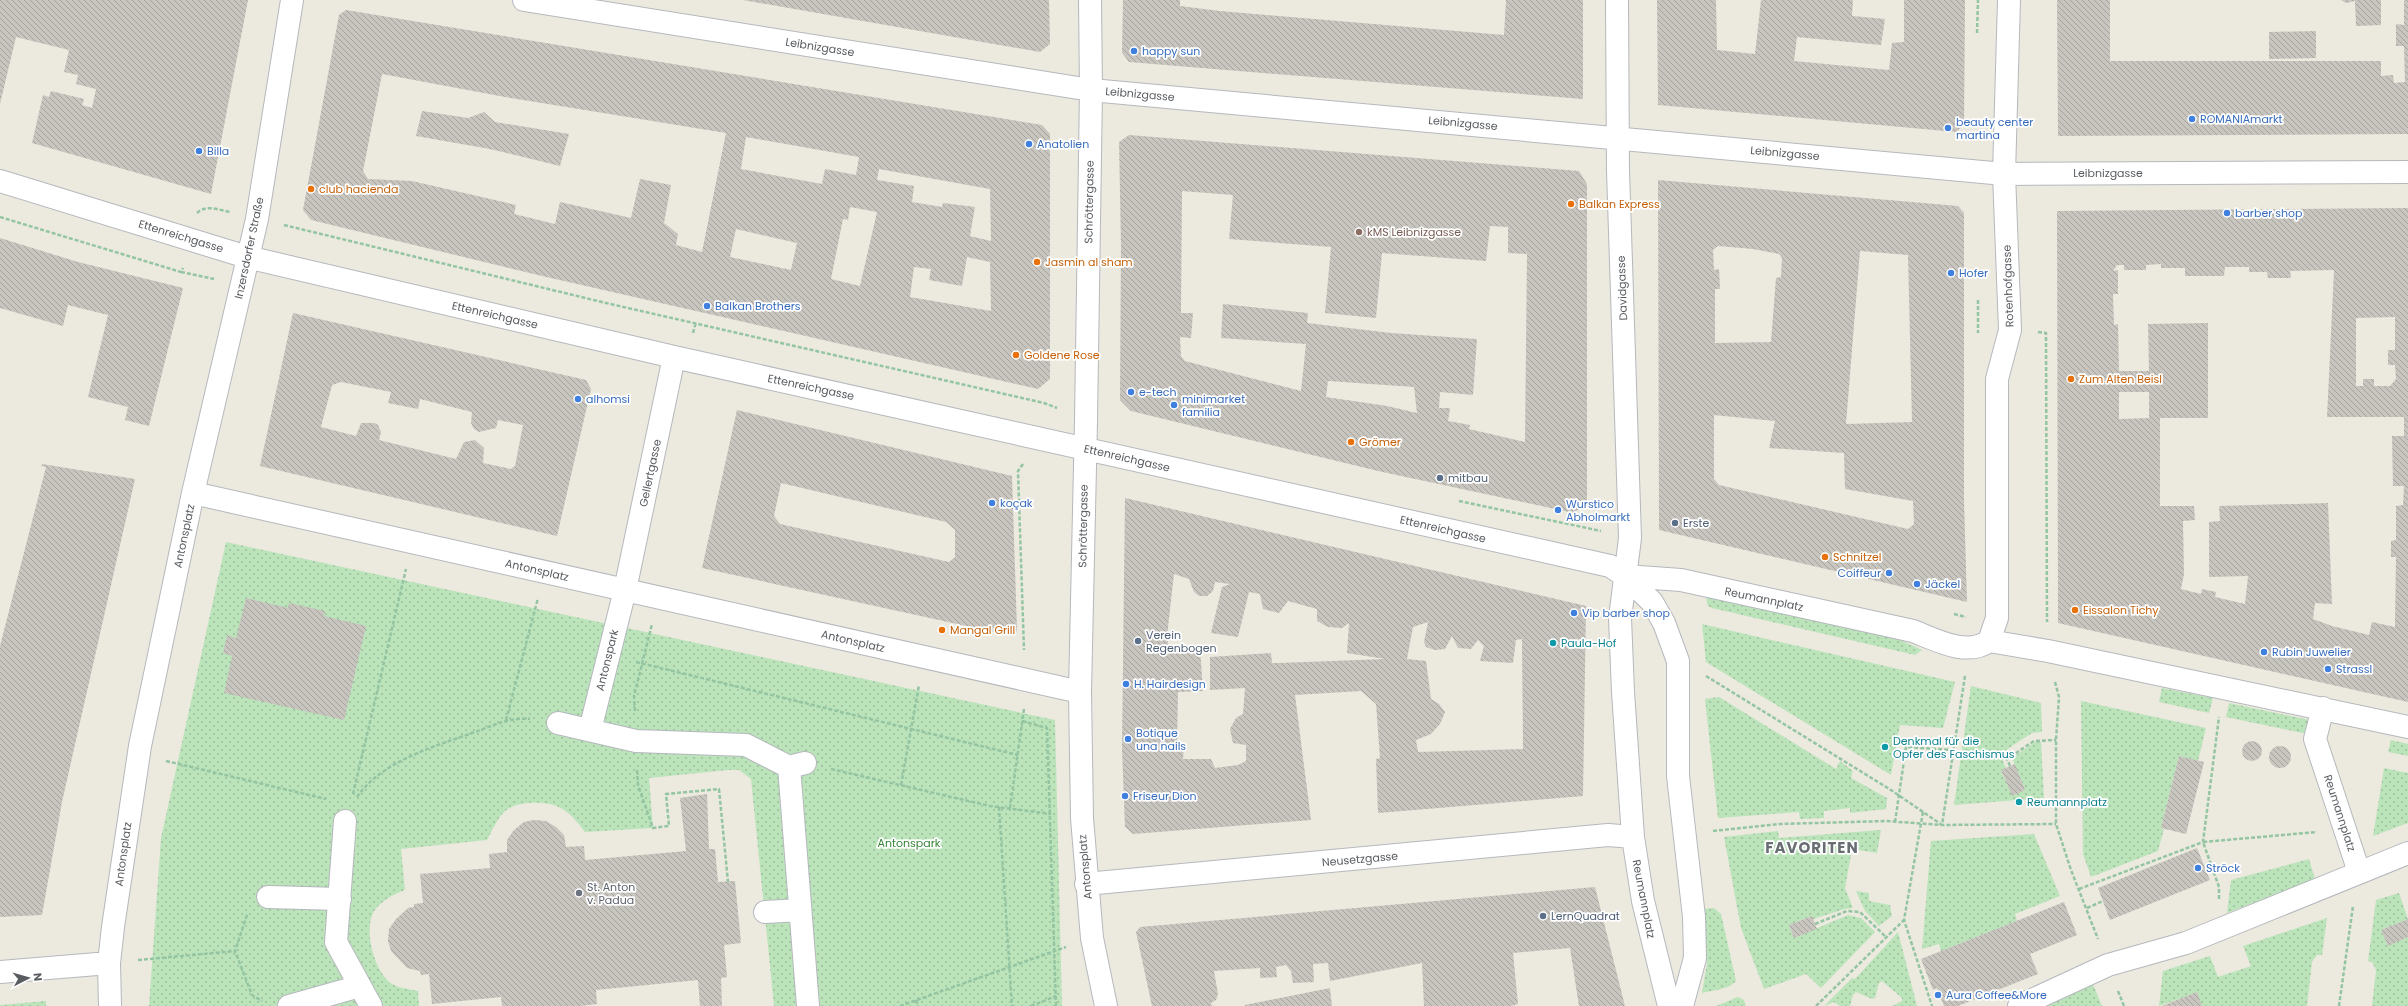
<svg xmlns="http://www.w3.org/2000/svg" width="2408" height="1006" font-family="Poppins,sans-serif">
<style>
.grass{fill:url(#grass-dots)}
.building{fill:url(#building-back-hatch);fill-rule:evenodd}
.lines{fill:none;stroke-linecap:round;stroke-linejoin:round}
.minor-casing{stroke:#b5b8bd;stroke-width:24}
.path{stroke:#94c5a2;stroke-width:2.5;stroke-dasharray:4 2;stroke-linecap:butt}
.minor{stroke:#fff;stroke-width:22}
.shop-dot{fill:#3f7fe0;stroke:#fff;stroke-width:1.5}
.food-dot{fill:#e8710a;stroke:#fff;stroke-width:1.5}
.education-dot{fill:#8d6e63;stroke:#fff;stroke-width:1.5}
.service-dot{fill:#5c6f8a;stroke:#fff;stroke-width:1.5}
.culture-dot{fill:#0f9aa8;stroke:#fff;stroke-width:1.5}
.worship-dot{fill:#6b7280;stroke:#fff;stroke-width:1.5}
.labels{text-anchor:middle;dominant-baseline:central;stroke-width:3.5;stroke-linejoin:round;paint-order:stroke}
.street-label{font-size:11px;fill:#585c61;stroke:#fff}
.shop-label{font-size:11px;fill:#366cbe;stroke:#fff;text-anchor:start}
.food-label{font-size:11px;fill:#c56008;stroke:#fff;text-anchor:start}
.education-label{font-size:11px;fill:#785e54;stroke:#fff;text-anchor:start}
.service-label{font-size:11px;fill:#4e5e75;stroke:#fff;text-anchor:start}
.culture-label{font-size:11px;fill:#0d838f;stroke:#fff;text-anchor:start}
.park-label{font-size:11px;fill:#348437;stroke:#fff}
.worship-label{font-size:11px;fill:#5b616d;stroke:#fff;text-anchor:start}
.district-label{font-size:15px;font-weight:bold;letter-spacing:1px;fill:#696e73;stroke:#fff}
</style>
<defs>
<pattern id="grass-dots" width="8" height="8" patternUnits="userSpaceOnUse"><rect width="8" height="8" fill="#bce4bb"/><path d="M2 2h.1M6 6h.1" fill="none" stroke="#9cbc9b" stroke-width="1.8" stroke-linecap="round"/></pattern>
<pattern id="building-back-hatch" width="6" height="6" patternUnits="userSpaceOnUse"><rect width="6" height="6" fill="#c8c5bf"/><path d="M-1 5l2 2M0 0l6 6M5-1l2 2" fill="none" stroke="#a5a39f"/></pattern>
</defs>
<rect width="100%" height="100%" fill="#ece9df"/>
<path class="grass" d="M226 542 1055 720 1062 1006H774L751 779 739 770H728L649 778 653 828 585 832C568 809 557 801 528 803 519 804 510 806 503 813 496 821 492 831 487 840L401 849 405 890C395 893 378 903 373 913 364 932 374 968 389 982 397 988 408 989 418 991L419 1006H149L161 838Z
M1705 594 1896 638 1922 650 1915 655 1712 608 1708 606Z
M1702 624 1955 682 1943 728 1900 725 1891 775 1706 662Z
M1971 686 2041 703 2042 732 2032 733 2000 754 2006 768 2001 771 2012 795 2025 790 2012 758 2035 742H2041L2044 798 1954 805Z
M2162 688 2213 698 2209 713 2159 702Z
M1719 697 1836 769 1840 761 1853 771 1851 778 1887 798 1886 809 1850 813V808L1824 811V818L1800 819 1799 812 1718 818 1705 699Z
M2081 701 2206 728 2198 761 2179 756 2161 828 2164 829 2158 851 2091 877 2083 854Z
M2229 703 2310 720 2307 734 2226 717Z
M2391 740 2408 744V756L2388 752Z
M2384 768 2408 773V823L2373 836Z
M1881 830 1877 853 1852 849 1845 888 1853 908 1845 909 1813 919 1812 916 1789 925 1794 938 1848 915 1861 918 1875 932 1821 988 1806 974 1764 989 1741 928 1724 837 1778 831 1779 838Z
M2034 834 2060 896 2015 914 2017 921 1941 951 1939 944 1922 949 1931 841Z
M2309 859 2315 879 2227 913 2231 880Z
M1856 891 1869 893V901L1890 905 1892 916 1879 926 1865 911Z
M2399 893 2408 919 2381 930 2388 945 2408 937V1006H2372L2376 970 2372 962 2368 961 2376 900Z
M1714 908 1721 914 1736 981C1728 990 1713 990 1702 993L1707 963 1702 909Z
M2327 918 2322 955H2317L2312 962 2307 1006H2202L2196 993 2159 1006 2163 971 2210 956 2218 977 2251 966 2243 946Z
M1898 932 1917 1006H1892L1902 1001V998L1882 981 1879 983 1875 998 1872 999 1856 992 1853 995 1850 1006H1840L1834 1002 1824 1006 1852 978 1855 979Z
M2090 977 2102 1006H2032Z
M1738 997 1744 1000 1746 1006H1716Z
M46 1001V1006H0V1005Z"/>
<path class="building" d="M0 0H248L211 194 32 143 43 95 49 97 51 91 84 99 82 105 92 108 96 89 76 84 78 75 64 72 69 50 16 37 0 104Z
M743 0H1049L1050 44 1040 52Z
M1123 0H1180V6L1220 11 1504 35 1506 0H1583V99L1129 62 1122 53Z
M1657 0H1716L1717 50 1755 54 1761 0H1853L1852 16 1885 19 1881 45 1797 37 1794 61 1889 70 1892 43 1904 42V0H1965L1964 125 1956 132 1658 105Z
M2057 0H2110V61H2381V76L2393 75 2394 83 2405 82 2404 46H2396V24L2404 25V0H2408V134L2058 136Z
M2341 0H2381V25L2356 26 2355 1 2346 3Z
M346 10 1042 125 1050 134V379L1038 389 542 276 311 220 303 210 339 15ZM382 74 505 97 726 133 702 252 676 245 678 234 664 223 671 185 640 179 631 218 560 202 555 224 514 214 516 205 412 181 368 179 363 171ZM746 137 859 157 856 175 825 169 822 184 741 169ZM879 169 990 189 991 241 970 236 975 207 943 203 942 207 912 202 914 186 877 180ZM850 207 877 212 860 286 831 279 843 219 848 220ZM736 229 797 243 791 270 730 257ZM967 257 990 262 991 311 910 297 914 267 931 269 929 280 962 286Z
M2316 31V58L2269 59V32Z
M422 111 468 118 484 112 495 122 569 134 560 166 490 149 416 136Z
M1129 135 1579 171 1587 184V503L1574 513 1378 471 1131 411 1120 400 1121 245 1119 142ZM1182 191 1233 195 1229 239 1331 247 1325 313 1376 318 1382 253 1486 261 1490 226 1508 227V253L1527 254 1525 442 1469 429 1470 425 1448 421 1450 408H1439L1440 392 1473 395 1477 339 1391 333 1307 323 1308 313 1223 304 1221 338 1306 344 1301 391 1185 361 1181 356 1180 337 1191 338 1193 313H1181ZM1328 381 1414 387 1417 413 1387 406 1326 397Z
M1658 180 1958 206 1964 213V501L1967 602 1659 530ZM1718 246 1753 249 1779 254 1782 258 1781 277 1776 278 1771 342 1715 343V289H1720L1719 269 1714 270 1713 250ZM1860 251 1908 255 1912 422 1846 424ZM1714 415 1775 421 1769 448 1844 453 1845 489 1913 501 1914 524 1908 529 1719 485 1714 479Z
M2408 208V702L2058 623 2057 211ZM2161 264V268H2185V276H2224L2225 267H2249V272H2267L2268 278H2291L2290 271 2334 270 2327 417H2404V436H2392L2393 486H2404L2403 505 2396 506V540L2391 541V557H2396L2395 627 2372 622 2369 635 2332 626 2313 619 2315 603 2332 604 2328 503 2219 506 2220 521 2209 522V577L2248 576 2245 604 2215 597 2216 592 2202 589 2201 594 2181 589 2184 574 2183 521 2195 520 2194 506H2160V418H2208V323L2148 324 2149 371H2119L2118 324 2114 325 2113 294H2118V270L2113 271 2117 265H2124V270H2146V265ZM2395 317V350H2388V365H2395L2396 379 2390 386H2374V379H2363V386H2356V318ZM2119 392H2149V418L2119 419Z
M0 238 78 262 183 288 149 426 125 420 128 407 88 397 108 315 68 305 63 326 0 308Z
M293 313 586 380 591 389 557 536 260 466ZM341 382 391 392 388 403 418 409 420 399 472 412 471 423 474 429 479 432 496 428 498 420 523 425 515 466 511 469 483 463 484 448 475 440 464 442 456 459 379 440 381 432 378 425 374 423H361L356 436 321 427 332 385Z
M737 410 1012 476 1017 631 1012 636 702 568ZM781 483 946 522 955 530V557L949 562 780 524 774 516Z
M42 464 135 479 62 802 42 915 0 917V646L46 467 41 466Z
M1125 498 1586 606 1583 796 1378 813 1376 759 1380 758 1376 704 1361 691 1295 695 1311 820 1133 834 1125 827 1122 748ZM1174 574 1189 579 1194 592 1199 596H1207L1213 591 1215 582 1230 584 1222 587 1211 633 1238 637 1249 592 1260 594 1263 609 1279 613 1288 601 1317 609V621L1328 627 1342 628 1349 623 1347 653 1385 659 1279 663H1272L1271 653 1210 657V690L1245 688 1243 714 1236 718 1230 729 1233 743 1246 745V761L1238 765 1215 768 1211 759H1183L1184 746 1177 744 1178 692 1203 691 1200 648H1168V627ZM1428 622 1424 642 1426 647 1435 650 1445 649 1452 636 1458 648 1471 649 1478 640 1484 646 1480 661 1513 663 1516 640 1522 639 1523 749 1418 752 1416 740 1431 734 1440 724 1445 712 1439 704 1431 699 1426 661 1407 659 1413 627Z
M246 598 288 608 289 603 325 611 324 616 366 626 344 720 224 693 232 656 223 653 227 635 236 638Z
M2242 751a10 10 0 1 1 20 0a10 10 0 1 1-20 0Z
M2269 757a11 11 0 1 1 22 0a11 11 0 1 1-22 0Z
M2179 756 2204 762 2186 834 2161 828Z
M2015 764 2025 790 2012 796 2001 770Z
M707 794 709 849H715L718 882 735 881 741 943 724 945 727 977 721 978 722 1006H700L698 980 596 990 597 1004 580 1006H502L501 997 432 1004 429 974 421 975 420 971 407 968 391 951 388 941 389 929 396 919 408 908 414 907V904L423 903 420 874 490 868 489 854 507 852V840L514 830 524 822 534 820 546 821 556 827 564 835 566 847 584 846 585 860 686 851 680 798Z
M2197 848 2210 880 2110 920 2098 888Z
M1595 887 1625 1006H1579L1570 948 1513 953 1518 1004 1511 1006H1424L1422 963 1330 981 1328 963 1313 964 1314 982 1293 983 1291 971 1286 965 1276 967 1277 977 1260 978V968L1214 971 1218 994 1216 1000 1211 1003 1212 1006H1152L1136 932 1140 927Z
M2064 902 2077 935 2030 954 2038 974 1958 1006H1944L1937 988 1933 990 1921 959Z
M1812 916 1817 929 1794 938 1789 925Z
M2408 919V937L2388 946 2381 930Z
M1330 988 1332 1006H1245V1005Z
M2197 992 2202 1006H2162Z"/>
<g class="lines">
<g class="minor-casing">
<path id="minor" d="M524 0 1091 90 2004 174 2408 172
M1090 0 1091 90 1086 421 1080 692 1082 818 1092 938 1106 1006
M1617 0 1618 171 1630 538 1620 618 1623 692 1633 837 1643 901 1669 1006
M0 181 247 257 674 357 1610 566 1625 576 1652 602 1664 623 1678 661V776L1694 917 1695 958 1682 1006
M193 493 1080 692
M1625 576 1681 580 1913 631C1936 640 1967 657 1989 641L2048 651 2408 727
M1989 641 1997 618V379L2010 330 2004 174 2009 0
M2323 708 2315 739 2359 872
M558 723 636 741 746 745 789 767
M590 730 625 590 674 357
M805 763 789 767 808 1006
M345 821 336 942 371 1006
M1086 884 1608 835 1633 837
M268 897 340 899
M765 912 800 910
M0 972 109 963
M110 1006 109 963 113 927 140 746 193 493 257 219 292 0
M289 1006 360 986
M2019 1006 2108 965 2186 943 2408 853"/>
</g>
<path class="path" d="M1977 33 1978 0
M197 213C206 204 219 210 230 212
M0 217 181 272 183 268
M284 225 606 303 1044 403 1057 408
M181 272 214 279
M1978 300V333
M2038 332 2046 333 2047 622
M693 333 696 322
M1023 464 1018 471 1024 650
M1459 501 1601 531
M1954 614 1966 617
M636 662 1018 755
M1706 676 1891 790 1942 825 1965 676
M2055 682 2059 697 2056 740V824L2071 870 2098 939
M635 711 634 696 652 624
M506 720 538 598
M1022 721 1047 728 1056 1006
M166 761 326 799
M2010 766 2007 759 2034 741 2056 740
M831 769 990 806 1051 814
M637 770 638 785 653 828 669 826 666 794 719 789 728 882
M901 785 919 685
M353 794 406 569
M357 797C382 761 433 747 472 733 493 726 508 717 530 719
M999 807 1012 1006
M1010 808 1024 709
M1923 812 1904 920 1932 1006
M1895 822 1906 747 1954 750
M1713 831 1779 824 1886 821 1942 825 2056 824
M2079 889 2203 842 2219 717
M2219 899V887L2203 842 2317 832
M2087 908 2103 901
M247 915 235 951 252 995 262 1001
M1815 924 1847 911 1860 912 1886 937
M138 960 235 951
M2118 991 2124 1006
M916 1000 918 1006
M900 1006 1066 947
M1031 1006 1056 996
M1816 1006 1904 920
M2339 1006 2353 906"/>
<use href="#minor" class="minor"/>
</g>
<g class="shop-dot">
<circle cx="1134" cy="51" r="4"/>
<circle cx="2192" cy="119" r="4"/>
<circle cx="1948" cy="128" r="4"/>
<circle cx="1029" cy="144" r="4"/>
<circle cx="199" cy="151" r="4"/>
<circle cx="2227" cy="213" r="4"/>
<circle cx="1951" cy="273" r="4"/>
<circle cx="707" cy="306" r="4"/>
<circle cx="1131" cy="392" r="4"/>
<circle cx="578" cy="399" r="4"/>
<circle cx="1174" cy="405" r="4"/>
<circle cx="992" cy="503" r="4"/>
<circle cx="1558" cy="510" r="4"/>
<circle cx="1889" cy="573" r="4"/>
<circle cx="1917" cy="584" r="4"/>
<circle cx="1574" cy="613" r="4"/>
<circle cx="2264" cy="652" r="4"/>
<circle cx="2328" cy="669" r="4"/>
<circle cx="1126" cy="684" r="4"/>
<circle cx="1128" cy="739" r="4"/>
<circle cx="1125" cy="796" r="4"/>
<circle cx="2198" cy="868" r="4"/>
<circle cx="1938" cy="995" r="4"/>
</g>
<g class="food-dot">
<circle cx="311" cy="189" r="4"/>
<circle cx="1571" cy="204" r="4"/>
<circle cx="1037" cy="262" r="4"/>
<circle cx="1016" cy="355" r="4"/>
<circle cx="2071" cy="379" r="4"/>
<circle cx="1351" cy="442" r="4"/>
<circle cx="1825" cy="557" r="4"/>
<circle cx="2075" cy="610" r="4"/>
<circle cx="942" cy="630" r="4"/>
</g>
<circle class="education-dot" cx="1359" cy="232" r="4"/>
<g class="service-dot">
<circle cx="1440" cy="478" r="4"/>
<circle cx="1675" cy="523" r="4"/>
<circle cx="1138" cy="641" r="4"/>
<circle cx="1543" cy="916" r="4"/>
</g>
<g class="culture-dot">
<circle cx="1553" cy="643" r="4"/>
<circle cx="1885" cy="747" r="4"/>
<circle cx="2019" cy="802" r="4"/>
</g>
<circle class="worship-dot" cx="579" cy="893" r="4"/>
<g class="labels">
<g class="street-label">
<text transform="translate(820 47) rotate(9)">Leibnizgasse</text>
<text transform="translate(1140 94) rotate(5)">Leibnizgasse</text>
<text transform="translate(1463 123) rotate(5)">Leibnizgasse</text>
<text transform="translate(1785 153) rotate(5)">Leibnizgasse</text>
<text x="2108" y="173">Leibnizgasse</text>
<text transform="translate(1089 202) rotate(-89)">Schröttergasse</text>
<text transform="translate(181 236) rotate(17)">Ettenreichgasse</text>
<text transform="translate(249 248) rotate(-78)">Inzersdorfer Straße</text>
<text transform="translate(2008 286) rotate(-92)">Rotenhofgasse</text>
<text transform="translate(1622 288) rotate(-92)">Davidgasse</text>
<text transform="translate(495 315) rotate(13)">Ettenreichgasse</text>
<text transform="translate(811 387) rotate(12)">Ettenreichgasse</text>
<text transform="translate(1127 458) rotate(13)">Ettenreichgasse</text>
<text transform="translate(650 473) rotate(-78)">Gellertgasse</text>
<text transform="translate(1083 526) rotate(-89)">Schröttergasse</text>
<text transform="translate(1443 529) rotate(13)">Ettenreichgasse</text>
<text transform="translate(184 536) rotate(-78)">Antonsplatz</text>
<text transform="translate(537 570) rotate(13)">Antonsplatz</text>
<text transform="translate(1764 599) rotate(12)">Reumannplatz</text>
<text transform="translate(853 641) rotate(13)">Antonsplatz</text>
<text transform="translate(607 660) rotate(-76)">Antonspark</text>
<text transform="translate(2340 813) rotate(72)">Reumannplatz</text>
<text transform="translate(123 854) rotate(-82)">Antonsplatz</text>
<text transform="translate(1360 859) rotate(-5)">Neusetzgasse</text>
<text transform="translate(1085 867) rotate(-95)">Antonsplatz</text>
<text transform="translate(1644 899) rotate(79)">Reumannplatz</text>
</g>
<g class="shop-label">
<text x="1142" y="51">happy sun</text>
<text x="2200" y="119">ROMANIAmarkt</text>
<text x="1956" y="122">beauty center<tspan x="1956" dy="13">martina</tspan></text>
<text x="1037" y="144">Anatolien</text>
<text x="207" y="151">Billa</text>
<text x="2235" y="213">barber shop</text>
<text x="1959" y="273">Hofer</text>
<text x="715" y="306">Balkan Brothers</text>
<text x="1139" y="392">e-tech</text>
<text x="586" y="399">alhomsi</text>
<text x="1182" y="399">minimarket<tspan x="1182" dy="13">familia</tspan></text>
<text x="1000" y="503">koçak</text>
<text x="1566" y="504">Wurstico<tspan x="1566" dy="13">Abholmarkt</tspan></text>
<text x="1881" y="573" text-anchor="end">Coiffeur</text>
<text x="1925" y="584">Jäckel</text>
<text x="1582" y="613">Vip barber shop</text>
<text x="2272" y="652">Rubin Juwelier</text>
<text x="2336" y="669">Strassl</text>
<text x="1134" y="684">H. Hairdesign</text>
<text x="1136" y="733">Botique<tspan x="1136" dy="13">una nails</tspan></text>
<text x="1133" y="796">Friseur Dion</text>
<text x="2206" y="868">Ströck</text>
<text x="1946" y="995">Aura Coffee&amp;More</text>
</g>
<g class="food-label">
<text x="319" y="189">club hacienda</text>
<text x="1579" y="204">Balkan Express</text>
<text x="1045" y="262">Jasmin al sham</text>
<text x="1024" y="355">Goldene Rose</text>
<text x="2079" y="379">Zum Alten Beisl</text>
<text x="1359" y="442">Grömer</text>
<text x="1833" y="557">Schnitzel</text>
<text x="2083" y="610">Eissalon Tichy</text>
<text x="950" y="630">Mangal Grill</text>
</g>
<g class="education-label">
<text x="1367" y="232">kMS Leibnizgasse</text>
</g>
<g class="service-label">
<text x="1448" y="478">mitbau</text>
<text x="1683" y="523">Erste</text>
<text x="1146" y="635">Verein<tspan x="1146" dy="13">Regenbogen</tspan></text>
<text x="1551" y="916">LernQuadrat</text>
</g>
<g class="culture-label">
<text x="1561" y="643">Paula-Hof</text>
<text x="1893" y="741">Denkmal für die<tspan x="1893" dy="13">Opfer des Faschismus</tspan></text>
<text x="2027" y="802">Reumannplatz</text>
</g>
<g class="park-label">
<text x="909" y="843">Antonspark</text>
</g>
<g class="worship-label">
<text x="587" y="887">St. Anton<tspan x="587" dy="13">v. Padua</tspan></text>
</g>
<g class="district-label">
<text x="1812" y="847">FAVORITEN</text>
</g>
</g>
<g transform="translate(28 978) rotate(84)" stroke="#ffffff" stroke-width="3" paint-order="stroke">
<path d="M0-3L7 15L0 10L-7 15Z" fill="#585c61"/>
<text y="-6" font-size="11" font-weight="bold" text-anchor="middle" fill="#585c61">N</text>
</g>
</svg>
